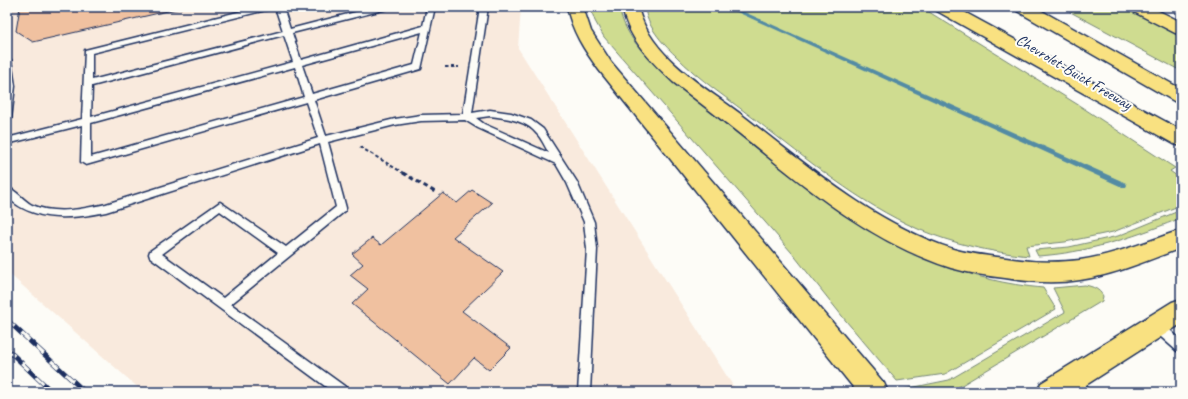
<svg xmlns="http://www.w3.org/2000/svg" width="1188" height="399" font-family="Caveat,sans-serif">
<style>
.built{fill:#f9eadd}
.green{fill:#cfdc90;stroke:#758677}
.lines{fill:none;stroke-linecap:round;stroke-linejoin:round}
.stream{fill:#538ba4;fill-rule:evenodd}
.building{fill:#f0c1a0;stroke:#1b2f5e}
.lane-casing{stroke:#1b2f5e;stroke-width:3}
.primary-casing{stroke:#1b2f5e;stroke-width:3}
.highway-casing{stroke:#1b2f5e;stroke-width:3}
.path-far1{stroke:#1b2f5e;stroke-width:2;stroke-dasharray:3.5 2.5;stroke-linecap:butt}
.path{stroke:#1b2f5e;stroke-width:3;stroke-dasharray:4.5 3.5;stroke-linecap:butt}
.lane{fill:#fdfcf7;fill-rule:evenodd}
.primary{fill:#f9e181;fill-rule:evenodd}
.highway{fill:#f9e181;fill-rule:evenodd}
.rail-casing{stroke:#1b2f5e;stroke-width:5}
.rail{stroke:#fdfcf7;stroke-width:3.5;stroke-dasharray:10;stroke-linecap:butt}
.labels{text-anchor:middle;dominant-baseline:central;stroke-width:4;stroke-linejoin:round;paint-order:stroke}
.street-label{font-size:16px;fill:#1b2f5e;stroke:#fdfcf7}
</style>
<rect width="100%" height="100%" fill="#fdfcf7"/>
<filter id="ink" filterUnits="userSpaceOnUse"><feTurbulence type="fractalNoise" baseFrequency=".025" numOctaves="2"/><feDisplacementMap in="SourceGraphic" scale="8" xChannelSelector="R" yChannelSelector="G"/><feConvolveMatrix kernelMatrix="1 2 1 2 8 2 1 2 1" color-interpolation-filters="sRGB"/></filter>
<g filter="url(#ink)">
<path class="built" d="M7 7H521L518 48 737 392H143L7 272Z"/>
<path class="green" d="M590 7H619C625 39 651 62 675 83 786 171 894 275 1043 288L1056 309 945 374 897 381 846 321 792 253 604 37 595 21Z
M645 7H921L1080 106 1175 168 1170 171 1181 179V205L1113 232 1065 242 1026 246 1029 256C990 252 954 244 918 229 859 203 808 160 757 121 730 100 699 80 675 55 662 43 646 25 645 7Z
M1061 7H1124L1181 37V71Z
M1181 210V218L1176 220C1131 238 1086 253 1038 256L1035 250 1069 247 1118 236Z
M1085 285C1094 287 1099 289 1103 296L1102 301 950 392H909L905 389 949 380 1065 312 1053 288Z"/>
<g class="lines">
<path class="stream" d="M726 7H733L1126 183 1127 185 1126 187H1122Z"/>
</g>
<path class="building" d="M20 7H185L33 42 16 31Z
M472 190 492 203 453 237 503 272 462 311 511 348 489 370 474 358 450 384 352 304 368 289 350 275 363 264 352 254 372 238 381 245 443 193 457 203Z"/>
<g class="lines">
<g class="lane-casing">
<path id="lane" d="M258 7H271L270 9 92 53V80L283 31 275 7H283L290 29 375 7H388L387 9 292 33 301 60 423 26 427 7H435L421 69 314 100 326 136 395 119 421 115 463 114 480 7H488L472 113 490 110 511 113 531 120 543 129 577 182 594 222 597 249 590 392H578L587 249 584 222 567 183 556 164 478 128 465 120 421 121 395 125 328 142 346 208 345 211 231 304 347 388 349 392H333L150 257 149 254 150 251 220 202 286 247 336 207 320 144 106 212C72 219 35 223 7 197V187C16 190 23 200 32 205 55 215 83 209 106 204L318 138 306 102 86 165 81 162 82 125 7 144V138L82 119 85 50ZM422 32 414 65 312 94 302 65ZM284 35 293 62 91 117 92 86ZM295 67 304 97 91 157V123ZM490 116C506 118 526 120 537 134 542 139 545 147 549 153L484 124 476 118ZM220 211 278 253 223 298 162 254Z
M7 57 11 60 15 86 11 119 7 122Z
M1157 321 1161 322 1181 340V352L1177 351 1153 330 1151 326 1153 322Z
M1071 374C1078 377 1087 385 1090 392H1075L1067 384 1065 380 1067 376Z"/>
</g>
<g class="primary-casing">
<path id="primary" d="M1181 299V324L1075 392H1037L1041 383 1172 302Z"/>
</g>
<g class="highway-casing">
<path id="highway" d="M567 7H583L591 31 611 62 884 383 888 392H857L599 70C584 50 572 31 567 7Z
M622 7H638C649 56 705 87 742 115 807 165 873 223 953 249 970 254 988 256 1006 258 1030 262 1056 263 1080 260 1114 255 1148 241 1181 230V248C1148 260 1115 275 1080 280 1055 284 1029 282 1005 278 987 276 969 273 951 268 875 244 811 192 750 142 725 122 699 102 673 82 651 61 628 39 622 7Z
M935 7H955L1181 130V146L1174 144 937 11Z
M1015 7H1035L1181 89V103L1174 101 1017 11Z
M1130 7H1151L1181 22V34L1175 33 1132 11Z"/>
</g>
<path class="path-far1" d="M445 67H459
M360 147 405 174"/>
<path class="path" d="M403 173 435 192"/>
<use href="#lane" class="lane"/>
<use href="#primary" class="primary"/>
<use href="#highway" class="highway"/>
<g class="rail-casing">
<path id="rail" d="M7 320 85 392
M7 349 52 392"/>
</g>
<use href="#rail" class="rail"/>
</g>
</g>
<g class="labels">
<g class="street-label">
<text transform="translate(1074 72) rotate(31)">Chevrolet-Buick Freeway</text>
</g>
</g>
<rect width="1188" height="399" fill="none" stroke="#fdfcf7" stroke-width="24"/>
<rect x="12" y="12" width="1164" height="375" fill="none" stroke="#1b2f5e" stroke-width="1.5" filter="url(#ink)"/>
</svg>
